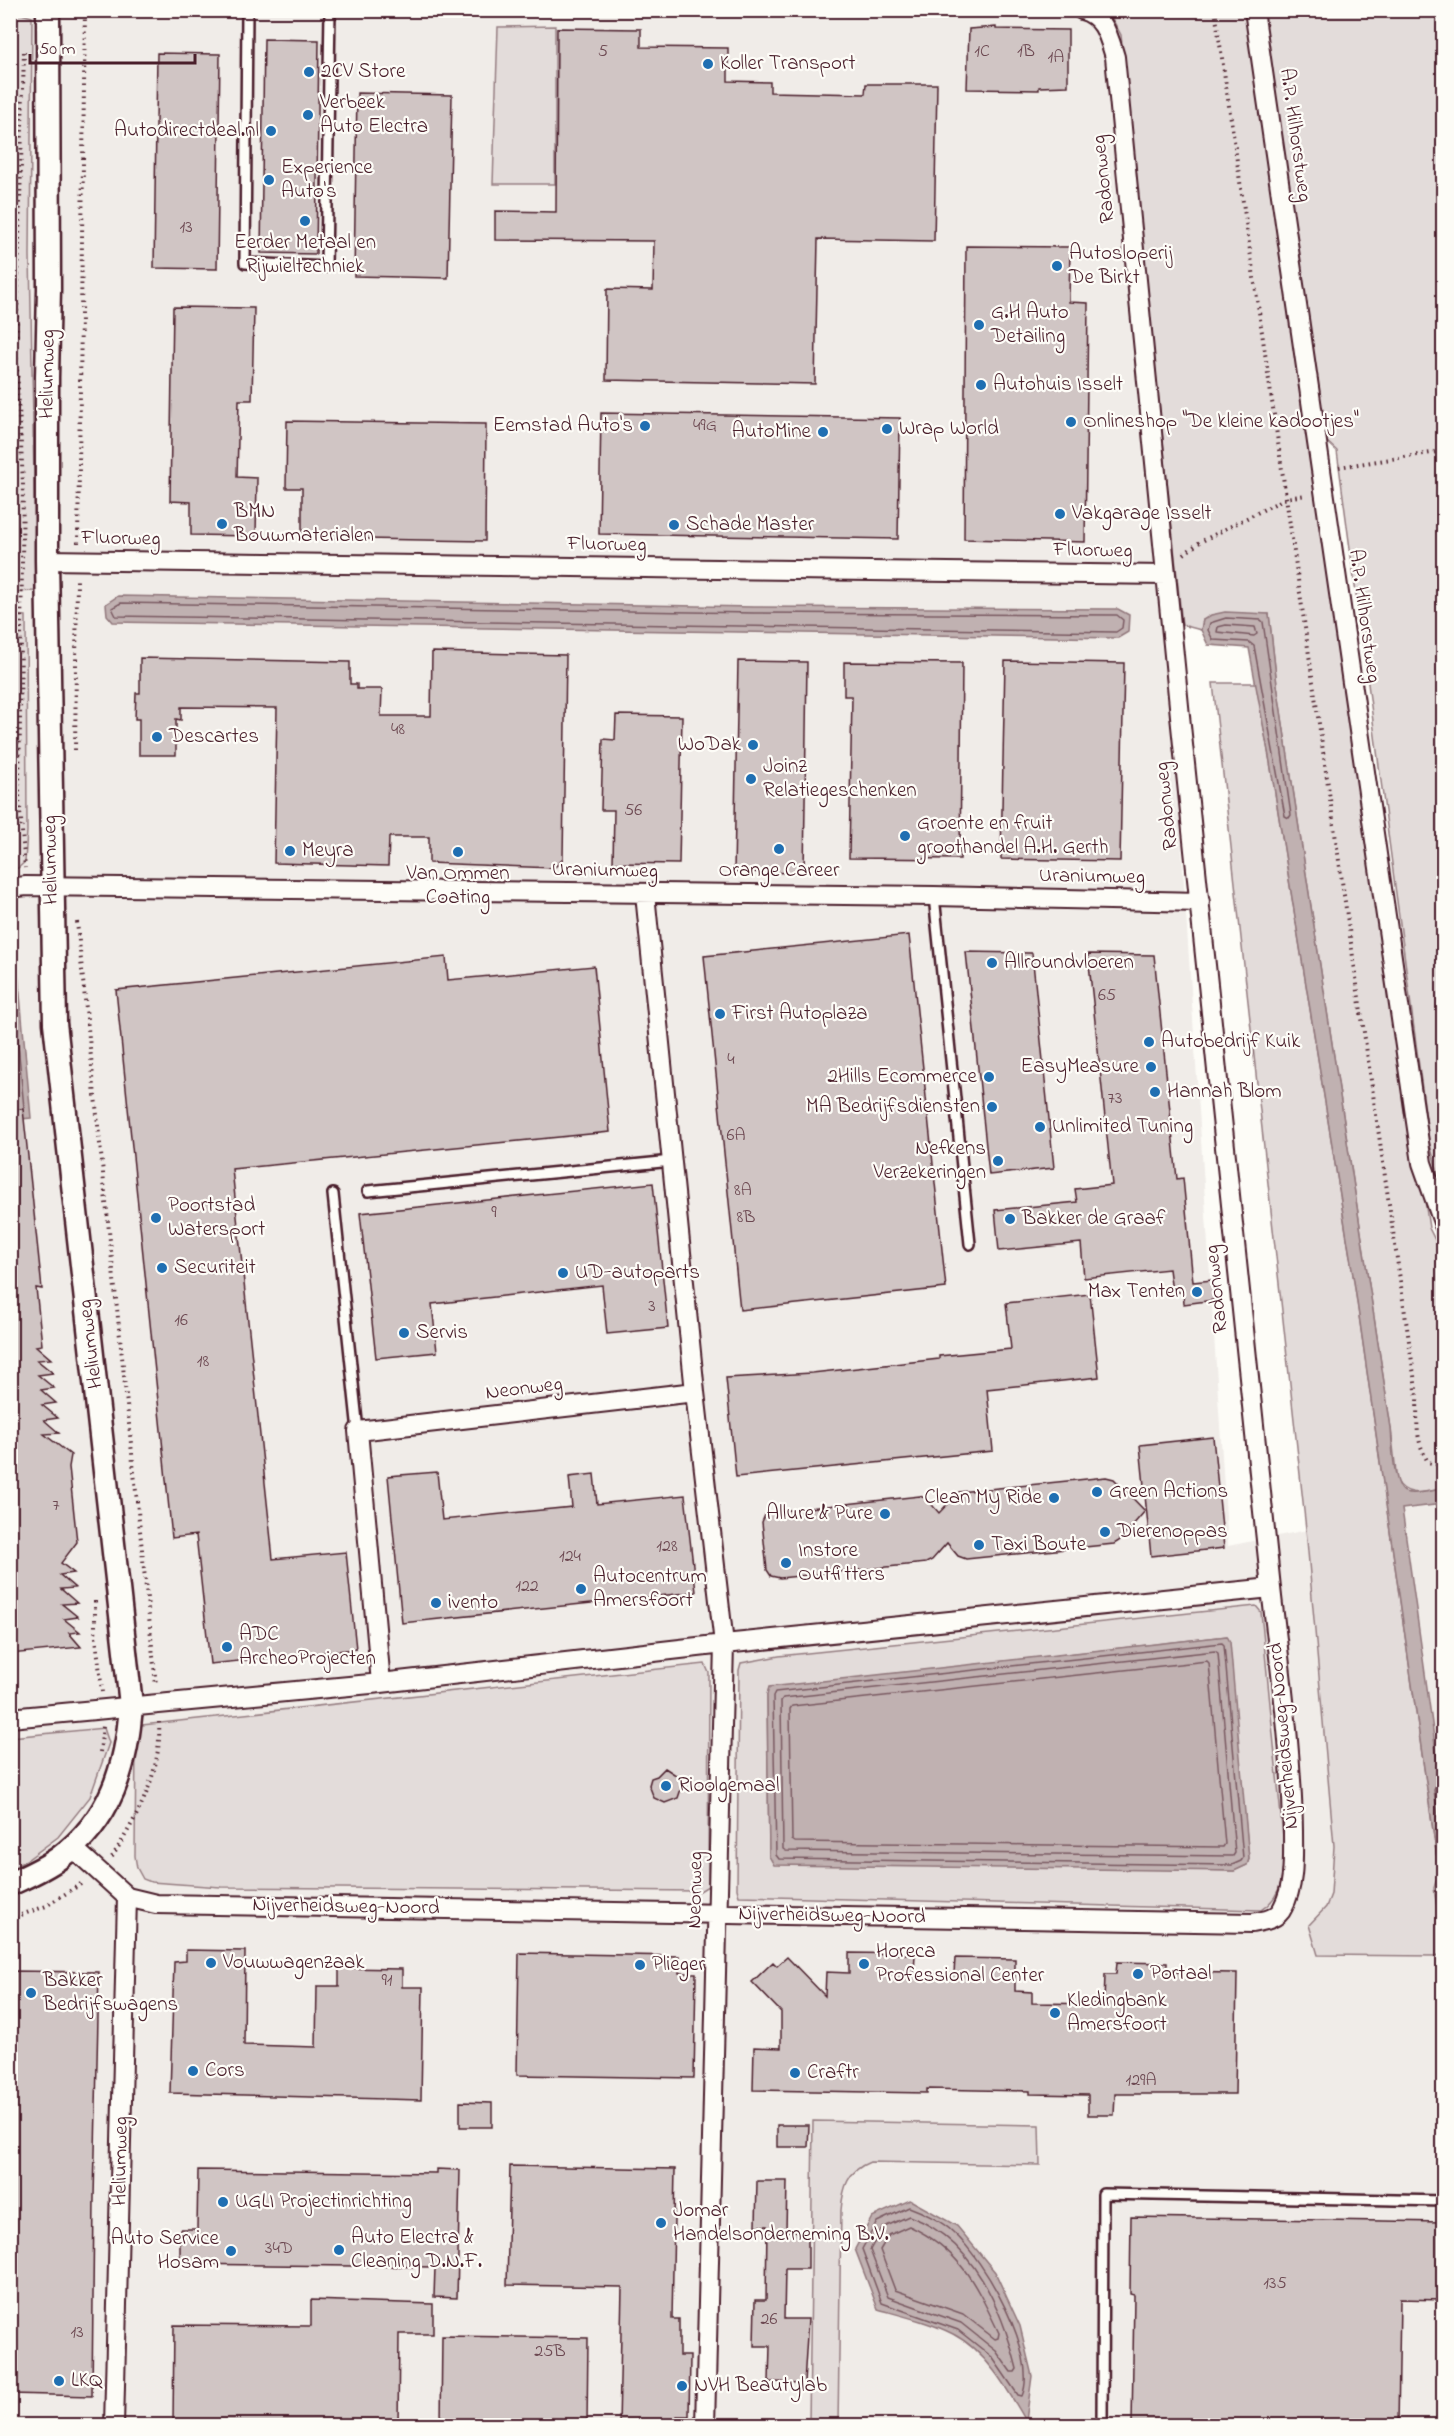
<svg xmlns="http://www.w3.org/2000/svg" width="1454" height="2436" font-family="'Indie Flower',sans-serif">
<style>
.built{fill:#f0ece8}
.green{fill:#e3dcda;stroke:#967e82;stroke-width:1.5;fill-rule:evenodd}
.water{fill:#c0b1b1;stroke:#91777b;stroke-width:1.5}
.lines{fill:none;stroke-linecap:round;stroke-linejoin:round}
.shore{stroke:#795961;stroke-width:1.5}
.building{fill:#d0c5c4;stroke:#4a1f2b;stroke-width:1.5}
.service-casing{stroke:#4a1f2b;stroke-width:14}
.minor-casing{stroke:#4a1f2b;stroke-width:22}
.tertiary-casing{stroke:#4a1f2b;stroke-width:27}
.path{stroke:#4a1f2b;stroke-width:4;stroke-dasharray:1.5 4.5;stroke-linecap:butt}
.service{stroke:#fdfcf7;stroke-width:9}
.minor{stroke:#fdfcf7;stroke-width:18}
.tertiary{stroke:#fdfcf7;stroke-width:22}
.poi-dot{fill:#1f6fb2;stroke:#fdfcf7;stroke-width:2}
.labels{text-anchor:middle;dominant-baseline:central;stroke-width:4.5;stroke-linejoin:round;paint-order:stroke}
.number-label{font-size:18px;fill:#6c4851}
.poi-label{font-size:21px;fill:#4a1f2b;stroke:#fdfcf7;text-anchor:start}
.street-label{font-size:21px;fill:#4a1f2b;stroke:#fdfcf7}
</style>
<rect width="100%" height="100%" fill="#fdfcf7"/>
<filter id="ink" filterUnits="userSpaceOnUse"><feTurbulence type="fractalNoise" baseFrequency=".0167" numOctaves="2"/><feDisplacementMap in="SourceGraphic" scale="12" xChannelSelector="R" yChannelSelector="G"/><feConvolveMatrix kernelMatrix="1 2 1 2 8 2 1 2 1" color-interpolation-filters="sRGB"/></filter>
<g filter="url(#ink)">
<path class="built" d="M11 11H1126L1228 1546 1405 1510 1443 1505V2425L11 2426Z"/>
<path class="green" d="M11 11 32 17 30 255 36 591 11 592Z
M1108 11H1249L1429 1228 1443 1256V1489C1426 1491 1407 1499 1397 1481L1391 1428 1277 685 1269 614 1203 620 1201 630 1182 625 1121 35Z
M1263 11H1443V1191L1429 1141 1337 451 1323 438Z
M555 26V184H493L498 27Z
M11 615 26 616 27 831 25 862 18 868 11 869Z
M1213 683H1256L1270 762 1354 1281 1439 1872 1434 1888 1444 1952 1437 1956 1318 1955 1309 1925 1326 1907 1331 1894 1334 1846 1306 1529Z
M1256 1606 1261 1612 1283 1837C1283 1864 1287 1894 1261 1910L739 1896 737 1889 739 1670 741 1663 779 1656ZM1227 1636 1249 1859 1247 1865 1234 1871 769 1856 767 1695 769 1688Z
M705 1664 709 1673 708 1886 700 1891 221 1887 151 1882 143 1879 137 1868 135 1856 136 1739 137 1730 142 1725Z
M104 1728 109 1743 90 1797 58 1837 28 1859 11 1869V1737Z
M813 2121 1039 2125 1040 2165 870 2162C847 2171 843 2188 841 2210L838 2425H809Z"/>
<path class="water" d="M118 596 754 607 1118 609 1129 615 1128 632 1118 638 113 622 107 615 106 604Z
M1225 612 1269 614 1277 685 1391 1428C1392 1441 1393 1487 1405 1492 1415 1496 1433 1490 1443 1489V1504L1402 1509 1443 1802V1871L1439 1872 1354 1281 1270 762 1249 648 1208 645 1201 630 1203 620 1211 615Z
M10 947 17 961 31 1118 11 1120Z
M1227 1636 1230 1642 1249 1859 1247 1865 1234 1871 774 1865 769 1856 767 1695 769 1687Z
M910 2200 957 2226 995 2272 1020 2326 1032 2376 1026 2421C1008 2390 986 2351 953 2334 929 2322 903 2316 878 2309L855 2249 872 2217Z"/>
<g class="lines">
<path class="shore" d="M121 603 754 613 1117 615 1123 620 1122 628 1116 632 116 616 112 608Z
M1226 618 1261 620 1263 622 1291 815 1289 818 1285 816 1254 646 1249 642 1213 640 1208 630 1210 623Z
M1226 625 1255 627 1257 634 1254 636 1217 632 1218 627Z
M10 959 24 1108
M10 1040 16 1103 10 1107
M1222 1643 1224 1645 1243 1858 1241 1861 1232 1865 779 1859 776 1855 773 1696 775 1692Z
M1215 1651 1218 1653 1235 1853 1233 1856 786 1851 783 1849 781 1701 783 1698Z
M1207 1661 1209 1663 1225 1844 1223 1847 795 1842 792 1840 790 1709 792 1706Z
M1444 1788 1436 1786 1434 1790 1444 1859
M909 2207C923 2212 943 2222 953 2232 985 2260 1039 2355 1022 2396L1018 2395 992 2357 958 2330 882 2303 862 2249 877 2222Z
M909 2216C972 2239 1002 2308 1017 2369L1015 2372H1011L996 2351 961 2323 888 2297 870 2250 882 2228Z
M909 2226C960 2249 976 2285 999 2333L998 2338 995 2339 963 2314 895 2290 880 2250 889 2235Z"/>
</g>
<path class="building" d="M996 27V29L1068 30V86L1039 87V90L967 89 969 29Z
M557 28 641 29V47L728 48V81L770 82V92L865 94 866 84H937L934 241 818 239 815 384 606 380 607 289 653 290 654 241 495 240V211L556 212Z
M264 39 319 40 316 254 261 253Z
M157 53 220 54 217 269 154 268Z
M357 93 452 95 448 278 354 276Z
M966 246 1070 247 1069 302 1088 303 1085 542 964 539Z
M173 307 254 308 252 400H239L237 477 257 478 256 536 191 535V502L170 501Z
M601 413 900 418 898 539 599 534Z
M287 421 486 424 485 541 302 538V488H286Z
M432 652 566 655 563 859 554 868 429 863V837H389L388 866 274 863 277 708 181 707V720L176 719V755H139V719H135L136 693H140V658L350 662V684H357V689H382L381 716H431Z
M738 661 807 662 804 873 734 872Z
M1005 661 1124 663 1120 861 1001 859Z
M844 662 962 663 960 859 849 858 852 696H844Z
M616 715 682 716 679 864 613 863 614 810H601L603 739 615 740Z
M909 935 946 1288 740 1310 704 956Z
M966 952 1032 953 1054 1168 989 1175Z
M1088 954 1154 955 1177 1179 1183 1178 1193 1282 1212 1280 1214 1300 1184 1304 1183 1292H1172L1169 1269 1084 1278 1081 1243 999 1251 995 1210 1077 1202 1075 1189 1112 1185Z
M446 957 448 980 594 966 610 1132 232 1169 273 1559 346 1552 356 1649 210 1664 196 1535 172 1538 116 990Z
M23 1109 42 1289 36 1288 42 1345 36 1346 51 1359 37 1360 53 1373 38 1375 54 1388 41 1390 56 1403 42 1405 58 1418 44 1420 59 1433 44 1434 71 1455 69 1467 77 1542 61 1563 74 1573 60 1575 75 1588 61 1589 77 1603 62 1604 78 1617 64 1619 80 1632 69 1633 81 1647 10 1654V1110Z
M653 1183 668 1328 607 1334 602 1285 432 1304 437 1352 376 1358 360 1213Z
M1090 1294 1099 1377 987 1389 993 1451 736 1477 726 1378 812 1373 939 1359V1356L1011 1349 1006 1303Z
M1213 1437 1224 1548 1151 1556 1140 1445Z
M437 1472 442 1520 572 1507 569 1477 594 1474 597 1504 685 1495 696 1592 402 1623 388 1476Z
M1106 1477 1114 1479 1145 1511 1119 1541 1114 1544 966 1559 958 1556 947 1543 932 1560 926 1563 780 1578 771 1576 767 1570 762 1522 765 1515 771 1512 920 1496 927 1499 939 1513 959 1492Z
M665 1768 679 1777 682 1786 678 1798 665 1803 654 1798 649 1785 651 1778 657 1776Z
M186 1950 245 1951 244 2045 316 2047 317 1986H339V1968L402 1969V1987H423L421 2100 170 2093 174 1962 186 1961Z
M519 1953 679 1956V1973H696L694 2078 517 2075Z
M849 1953 915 1954 914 1974H954L955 1958 1015 1959V1991L1032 1992V2003L1104 2004 1105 1974H1116L1117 1962 1167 1963V1972L1237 1973 1235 2094H1115L1114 2115H1088V2095L1030 2094V2091L927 2089V2093L753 2090 754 2047 781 2048V2012L752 1982 773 1962 777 1966 787 1957 825 1996 826 1972 849 1973Z
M10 1971 99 1972 94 2197 92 2396 10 2394Z
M460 2102 492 2103V2127H460Z
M777 2125H809L808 2147H777Z
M510 2166 675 2169 672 2319H679V2356H690L689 2416H677L676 2426H619L622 2287 507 2285Z
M436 2169 460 2170 457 2298 434 2297 435 2267 180 2264V2229H197L198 2170 436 2173Z
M757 2181H787L786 2231H808V2269H785L784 2319H808L804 2383 769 2382 770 2346H754L755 2300H766L767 2226H756Z
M1131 2217 1443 2222V2300L1400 2299 1398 2426H1132L1134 2295 1130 2294Z
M311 2300 433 2304V2334H399L398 2426 173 2424 174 2325 311 2326Z
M442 2336 588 2338 587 2426H441Z"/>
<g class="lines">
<g class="service-casing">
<path id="service" d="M247 10 245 263 326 267 330 10
M934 896 970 1244
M368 1191 672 1161
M333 1194 358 1431
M1102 2426 1103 2194 1444 2201"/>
</g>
<g class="minor-casing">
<path id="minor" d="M1082 10C1105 16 1109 38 1115 57L1180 716 1271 1588
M1254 10 1422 1163 1444 1225
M47 560 1166 575
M10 888 26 886 934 896 1200 902
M645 894 695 1392 724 1644 705 2426
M381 1683 358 1431 695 1392
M10 1718 381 1683 724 1644 1271 1588C1280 1669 1292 1750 1293 1831 1293 1855 1295 1885 1283 1907 1278 1919 1264 1921 1252 1923L156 1904 127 1897 72 1847
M114 2426 127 1897"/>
</g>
<g class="tertiary-casing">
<path id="tertiary" d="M10 1884C27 1876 44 1869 59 1858 111 1820 127 1766 131 1705L55 1023 47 560V377L49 289 48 10"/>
</g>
<path class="path" d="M1215 10 1417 1396C1418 1422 1414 1437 1428 1462L1444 1466
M24 52 16 350 23 483 19 795 25 868
M1339 467 1444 451
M78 543 85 10
M1184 554 1200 542 1286 498 1306 495
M75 750 77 580
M77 922 156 1685
M95 1601V1629L102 1692
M100 1752 103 1726
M112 1857C138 1816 162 1772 159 1722
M10 1919 46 1906 84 1882"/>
<use href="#service" class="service"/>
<use href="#minor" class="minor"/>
<use href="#tertiary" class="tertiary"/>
</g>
</g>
<g class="poi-dot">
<circle cx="708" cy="64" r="6"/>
<circle cx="309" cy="72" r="6"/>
<circle cx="308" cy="115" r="6"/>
<circle cx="271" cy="131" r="6"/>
<circle cx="269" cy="180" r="6"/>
<circle cx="305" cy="221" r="6"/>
<circle cx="1057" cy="266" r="6"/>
<circle cx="979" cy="325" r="6"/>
<circle cx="981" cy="385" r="6"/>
<circle cx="1071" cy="422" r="6"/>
<circle cx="645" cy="426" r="6"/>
<circle cx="887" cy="429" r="6"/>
<circle cx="823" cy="432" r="6"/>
<circle cx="1060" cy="514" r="6"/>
<circle cx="222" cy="524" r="6"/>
<circle cx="674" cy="525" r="6"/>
<circle cx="157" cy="737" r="6"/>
<circle cx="753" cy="745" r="6"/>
<circle cx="751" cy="779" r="6"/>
<circle cx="905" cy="836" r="6"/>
<circle cx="779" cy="849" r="6"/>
<circle cx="290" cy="851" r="6"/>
<circle cx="458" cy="852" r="6"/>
<circle cx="992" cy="963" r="6"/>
<circle cx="720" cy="1014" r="6"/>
<circle cx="1149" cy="1042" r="6"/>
<circle cx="1151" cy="1067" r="6"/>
<circle cx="989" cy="1077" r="6"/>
<circle cx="1155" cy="1092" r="6"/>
<circle cx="992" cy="1107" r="6"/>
<circle cx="1040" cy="1127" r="6"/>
<circle cx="998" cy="1161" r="6"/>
<circle cx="156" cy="1218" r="6"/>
<circle cx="1010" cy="1219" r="6"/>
<circle cx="162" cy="1268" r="6"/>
<circle cx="563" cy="1273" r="6"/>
<circle cx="1197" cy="1292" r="6"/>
<circle cx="404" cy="1333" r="6"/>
<circle cx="1097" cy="1492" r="6"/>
<circle cx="1054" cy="1498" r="6"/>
<circle cx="885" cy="1514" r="6"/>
<circle cx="1105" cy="1532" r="6"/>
<circle cx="979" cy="1545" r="6"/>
<circle cx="786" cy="1563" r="6"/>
<circle cx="581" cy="1589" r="6"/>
<circle cx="436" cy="1603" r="6"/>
<circle cx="227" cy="1647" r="6"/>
<circle cx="666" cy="1786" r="6"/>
<circle cx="211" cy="1963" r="6"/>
<circle cx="864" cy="1964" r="6"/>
<circle cx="640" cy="1965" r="6"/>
<circle cx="1138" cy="1974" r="6"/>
<circle cx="31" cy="1993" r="6"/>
<circle cx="1055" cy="2013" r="6"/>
<circle cx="193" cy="2071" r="6"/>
<circle cx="795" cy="2073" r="6"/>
<circle cx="223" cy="2202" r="6"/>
<circle cx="661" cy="2223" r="6"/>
<circle cx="339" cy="2250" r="6"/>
<circle cx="231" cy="2251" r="6"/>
<circle cx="59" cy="2381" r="6"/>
<circle cx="682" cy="2386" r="6"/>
</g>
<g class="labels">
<g class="number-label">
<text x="603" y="52">5</text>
<text x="982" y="52">1C</text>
<text x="1026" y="52">1B</text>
<text x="1056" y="58">1A</text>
<text x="186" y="228">13</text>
<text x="705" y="426">49G</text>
<text x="398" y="730">48</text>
<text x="633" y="811">56</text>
<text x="1107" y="996">65</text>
<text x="731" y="1060">4</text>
<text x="1115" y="1099">73</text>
<text x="736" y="1136">6A</text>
<text x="743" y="1191">8A</text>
<text x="494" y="1213">9</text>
<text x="746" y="1218">8B</text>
<text x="652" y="1307">3</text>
<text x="181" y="1321">16</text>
<text x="203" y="1362">18</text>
<text x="56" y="1506">7</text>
<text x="667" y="1547">128</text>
<text x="570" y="1557">124</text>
<text x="527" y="1587">122</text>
<text x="387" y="1981">91</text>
<text x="1141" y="2081">129A</text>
<text x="279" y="2249">34D</text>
<text x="1275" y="2284">135</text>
<text x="769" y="2320">26</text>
<text x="77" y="2333">13</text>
<text x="550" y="2352">25B</text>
</g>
<g class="poi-label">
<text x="720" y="64">Koller Transport</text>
<text x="321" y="72">2CV Store</text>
<text x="320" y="103">Verbeek<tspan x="320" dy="24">Auto Electra</tspan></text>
<text x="259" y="131" text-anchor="end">Autodirectdeal.nl</text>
<text x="281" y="168">Experience<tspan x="281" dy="24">Auto's</tspan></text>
<text x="305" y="243" text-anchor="middle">Eerder Metaal en<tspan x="305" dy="24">Rijwieltechniek</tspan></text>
<text x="1069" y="254">Autosloperij<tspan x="1069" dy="24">De Birkt</tspan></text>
<text x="991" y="313">G.H Auto<tspan x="991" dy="24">Detailing</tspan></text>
<text x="993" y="385">Autohuis Isselt</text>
<text x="1083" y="422">Onlineshop "De kleine kadootjes"</text>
<text x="633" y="426" text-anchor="end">Eemstad Auto's</text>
<text x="899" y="429">Wrap World</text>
<text x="811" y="432" text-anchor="end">AutoMine</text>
<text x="234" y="512">BMN<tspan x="234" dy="24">Bouwmaterialen</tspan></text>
<text x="1072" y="514">Vakgarage Isselt</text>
<text x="686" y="525">Schade Master</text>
<text x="169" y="737">Descartes</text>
<text x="741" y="745" text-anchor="end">WoDak</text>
<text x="763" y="767">Joinz<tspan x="763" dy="24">Relatiegeschenken</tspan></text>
<text x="917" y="824">Groente en fruit<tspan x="917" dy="24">groothandel A.H. Gerth</tspan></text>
<text x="302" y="851">Meyra</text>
<text x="779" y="871" text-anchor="middle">Orange Career</text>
<text x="458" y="874" text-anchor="middle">Van Ommen<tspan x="458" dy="24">Coating</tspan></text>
<text x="1004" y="963">Allroundvloeren</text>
<text x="732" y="1014">First Autoplaza</text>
<text x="1161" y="1042">Autobedrijf Kuik</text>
<text x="1139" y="1067" text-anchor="end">EasyMeasure</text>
<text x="977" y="1077" text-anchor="end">2Hills Ecommerce</text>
<text x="1167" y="1092">Hannah Blom</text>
<text x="980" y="1107" text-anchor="end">MA Bedrijfsdiensten</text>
<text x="1052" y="1127">Unlimited Tuning</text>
<text x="986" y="1149" text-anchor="end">Nefkens<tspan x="986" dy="24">Verzekeringen</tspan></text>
<text x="168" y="1206">Poortstad<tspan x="168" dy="24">Watersport</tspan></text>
<text x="1022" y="1219">Bakker de Graaf</text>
<text x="174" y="1268">Securiteit</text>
<text x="575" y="1273">UD-autoparts</text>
<text x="1185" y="1292" text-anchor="end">Max Tenten</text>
<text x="416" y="1333">Servis</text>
<text x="1109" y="1492">Green Actions</text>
<text x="1042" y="1498" text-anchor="end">Clean My Ride</text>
<text x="873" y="1514" text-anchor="end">Allure &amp; Pure</text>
<text x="1117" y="1532">Dierenoppas</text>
<text x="991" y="1545">Taxi Boute</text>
<text x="798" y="1551">Instore<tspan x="798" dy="24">Outfitters</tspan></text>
<text x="593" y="1577">Autocentrum<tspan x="593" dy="24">Amersfoort</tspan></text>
<text x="448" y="1603">ivento</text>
<text x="239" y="1635">ADC<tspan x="239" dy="24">ArcheoProjecten</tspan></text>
<text x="678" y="1786">Rioolgemaal</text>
<text x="876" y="1952">Horeca<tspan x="876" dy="24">Professional Center</tspan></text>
<text x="223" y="1963">Vouwwagenzaak</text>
<text x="652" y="1965">Plieger</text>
<text x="1150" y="1974">Portaal</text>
<text x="43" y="1981">Bakker<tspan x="43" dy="24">Bedrijfswagens</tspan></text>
<text x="1067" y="2001">Kledingbank<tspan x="1067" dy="24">Amersfoort</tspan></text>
<text x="205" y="2071">Cors</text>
<text x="807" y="2073">Craftr</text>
<text x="235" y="2202">UGLI Projectinrichting</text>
<text x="673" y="2211">Jomar<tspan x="673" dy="24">Handelsonderneming B.V.</tspan></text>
<text x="351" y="2238">Auto Electra &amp;<tspan x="351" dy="24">Cleaning D.N.F.</tspan></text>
<text x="219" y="2239" text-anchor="end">Auto Service<tspan x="219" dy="24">Hosam</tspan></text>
<text x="71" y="2381">LKQ</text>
<text x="694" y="2386">NVH Beautylab</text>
</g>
<g class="street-label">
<text transform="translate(1295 135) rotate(82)">A.P. Hilhorstweg</text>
<text transform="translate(1104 179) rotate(-96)">Radonweg</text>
<text transform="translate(48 374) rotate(-89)">Heliumweg</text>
<text transform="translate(121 539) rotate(1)">Fluorweg</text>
<text transform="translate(607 545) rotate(1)">Fluorweg</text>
<text transform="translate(1093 551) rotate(1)">Fluorweg</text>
<text transform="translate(1364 616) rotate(82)">A.P. Hilhorstweg</text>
<text transform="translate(1167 806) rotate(-96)">Radonweg</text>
<text transform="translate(51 860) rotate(-91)">Heliumweg</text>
<text transform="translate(605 871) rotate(1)">Uraniumweg</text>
<text transform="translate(1092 877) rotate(1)">Uraniumweg</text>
<text transform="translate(1217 1289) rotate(-96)">Radonweg</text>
<text transform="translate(91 1344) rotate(-97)">Heliumweg</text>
<text transform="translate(524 1389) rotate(-7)">Neonweg</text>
<text transform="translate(1284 1736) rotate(-95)">Nijverheidsweg-Noord</text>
<text transform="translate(696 1890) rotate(-89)">Neonweg</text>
<text transform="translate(346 1907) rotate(1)">Nijverheidsweg-Noord</text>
<text transform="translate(832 1916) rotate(1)">Nijverheidsweg-Noord</text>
<text transform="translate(121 2161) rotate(-89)">Heliumweg</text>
</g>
</g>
<rect width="1454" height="2436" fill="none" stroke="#fdfcf7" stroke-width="36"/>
<rect x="18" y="18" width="1418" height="2400" fill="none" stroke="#4a1f2b" stroke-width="2" filter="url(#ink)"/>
<path d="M30 54v9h165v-9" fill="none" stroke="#4a1f2b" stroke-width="3"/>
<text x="39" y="54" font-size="18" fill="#4a1f2b" stroke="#fdfcf7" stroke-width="4.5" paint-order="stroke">50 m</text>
</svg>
